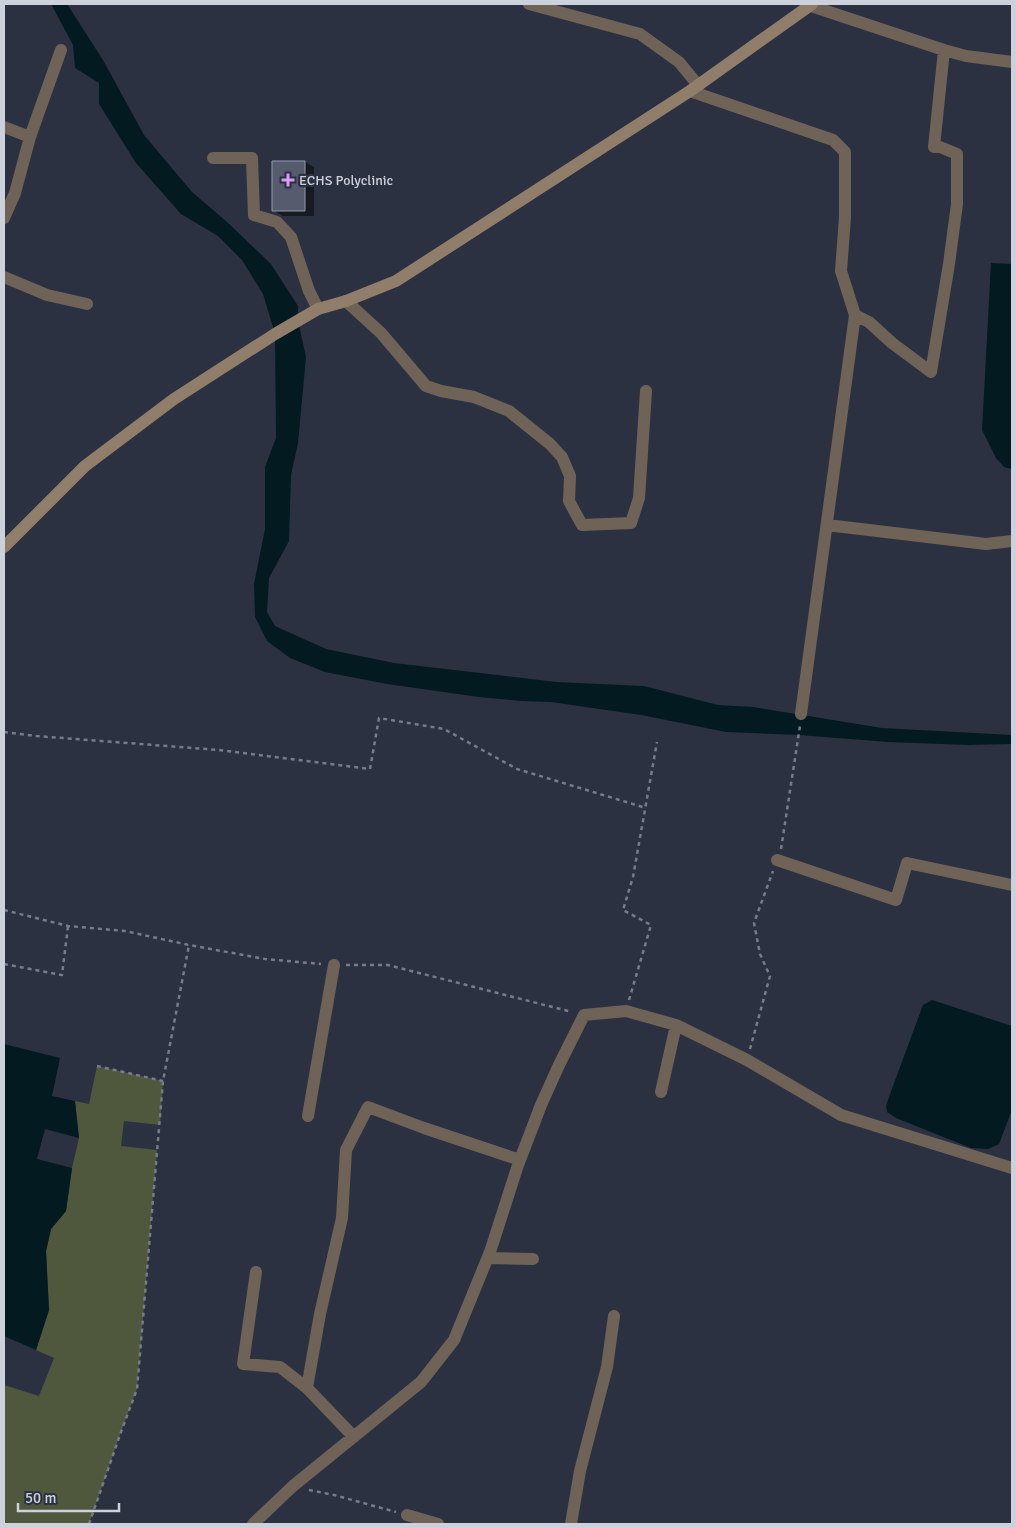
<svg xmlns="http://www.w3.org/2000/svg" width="1016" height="1528" font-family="Signika,sans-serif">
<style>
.green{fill:#4f583c}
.water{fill:#031a20}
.shadow{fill:#0007}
.building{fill:#565b6e;stroke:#9298ae}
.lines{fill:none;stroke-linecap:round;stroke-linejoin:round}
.path{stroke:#777b8a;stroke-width:2.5;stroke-dasharray:4 4;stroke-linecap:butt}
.street{stroke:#6f6357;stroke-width:12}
.secondary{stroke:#907e6b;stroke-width:12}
.poi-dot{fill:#d89bf8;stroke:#2c3142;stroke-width:2}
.labels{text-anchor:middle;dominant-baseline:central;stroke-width:4.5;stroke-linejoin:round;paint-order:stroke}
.poi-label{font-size:14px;fill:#cdd1dc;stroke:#2c3142;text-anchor:start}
</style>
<rect width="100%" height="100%" fill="#2c3142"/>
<path class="green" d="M97 1066 163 1081 160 1125 124 1121 121 1146 157 1150 137 1389 121 1432 89 1524H4V1385L39 1396 54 1358 36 1350 49 1310 46 1251 51 1229 66 1211 72 1168 79 1138 75 1101 89 1104Z"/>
<path class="water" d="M51 4H67L103 60 144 135 192 192 226 221 271 264 298 306V321L306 357 298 443 291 475 289 541 269 578 267 612 275 626 326 649 394 663 556 682 644 686 718 705 753 707 882 728 1012 735V744L968 745 888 742 799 735 726 732 641 715 551 702 521 701 479 697 387 684 325 672 290 658 267 641 255 617 254 584 265 529V467L276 438 275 334 263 294 242 260 218 236 181 214 136 163 99 104V83L75 68 73 45Z
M991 263 1012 264V469L1004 467 996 458 982 430Z
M932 1000 1012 1026V1110L999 1144 988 1149 971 1148 896 1118 887 1112 886 1106 890 1094 923 1005Z
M4 1044 60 1058 52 1096 75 1101 79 1138 45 1129 37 1159 72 1168 66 1211 51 1229 46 1251 49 1310 36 1350 4 1336Z"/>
<path class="shadow" d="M305 162 314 167V216H283L273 210Z"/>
<path class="building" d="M272 161H305V211H272Z"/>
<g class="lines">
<path class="path" d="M4 732 36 736 219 750 370 769 379 718 444 729 517 769 646 808
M781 849 800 726
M4 910 68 926 125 931 189 945 265 959 321 964
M4 964 62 975 68 926
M346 965H388L572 1012
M629 1000 651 925 623 910 633 877 657 742
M750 1049 770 976 760 954 754 923 773 871
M97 1066 163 1081
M309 1490 334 1495 396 1512
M89 1524 121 1432 137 1389 163 1081 189 945"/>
<path class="street" d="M529 4 640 34 679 62 698 85
M811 6 944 50 966 56 1012 62
M690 91 833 140 845 152V217L841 271 855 315 801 714
M4 127 30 137 15 193 4 218
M30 137 61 50
M213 158H252L254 215 277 222 291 237 309 291 318 309
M4 277 47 295 87 304
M346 301 381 333 426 386 441 391 474 397 509 411 550 444 562 457 570 476 569 501 582 525 631 523 639 498 646 391
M855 315 869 322 892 343 931 372 949 264 957 204V154L940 147H934L944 50
M827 525 986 544 1012 541
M777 860 896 900 907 863 1012 885
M661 1092 676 1025
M308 1116 334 965
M488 1258 533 1259
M256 1272 243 1364 280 1367 307 1388
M354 1437 307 1388 320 1314 342 1218 346 1150 368 1107 424 1128 520 1160
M407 1515 438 1524
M253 1524 293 1486 421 1382 454 1340 490 1252 518 1165 541 1105 559 1065 584 1015 626 1011 676 1025 747 1060 841 1115 1012 1168
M571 1524 580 1471 607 1367 614 1316"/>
<path class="secondary" d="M4 547 85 466 174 399 275 334 318 309 346 301 396 281 690 91 812 4"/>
</g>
<path class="poi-dot" d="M285.5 172.5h5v5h5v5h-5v5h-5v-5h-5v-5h5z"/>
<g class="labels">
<g class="poi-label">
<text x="299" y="180">ECHS Polyclinic</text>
</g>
</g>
<rect width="1016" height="1528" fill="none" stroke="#cdd1dc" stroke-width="10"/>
<path d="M18 1503v8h101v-8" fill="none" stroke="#cdd1dc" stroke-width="2.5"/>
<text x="25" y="1503" font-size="15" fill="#cdd1dc" stroke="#2c3142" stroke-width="4" paint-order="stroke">50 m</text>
</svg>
